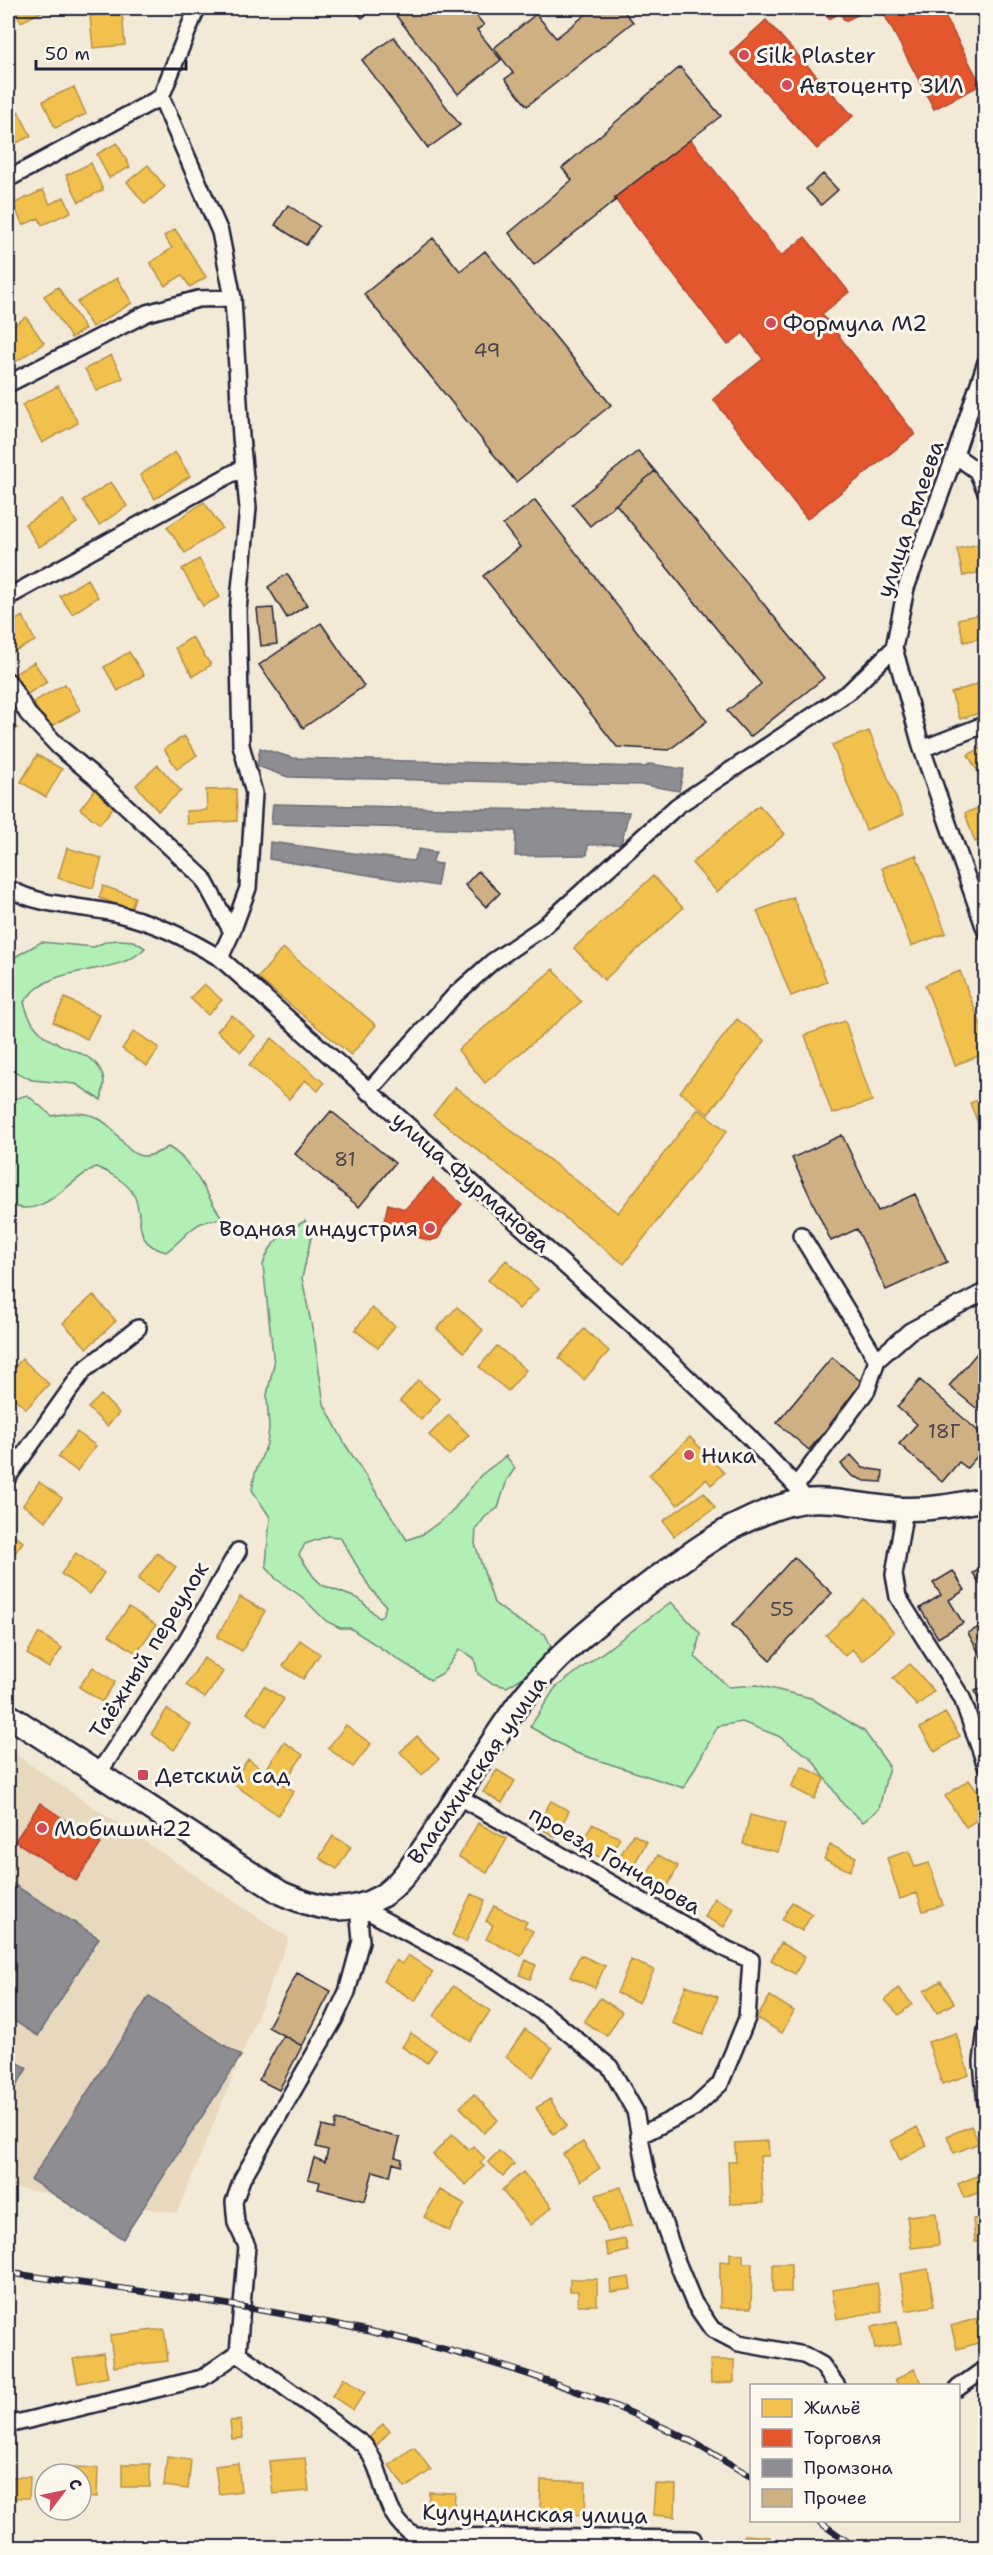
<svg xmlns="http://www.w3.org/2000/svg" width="993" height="2555" font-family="'Shantell Sans',sans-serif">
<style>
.built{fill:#e7d8be}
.green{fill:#b2efb5;stroke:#6a8878;stroke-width:1.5;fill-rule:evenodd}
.homes{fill:#f2c14e;stroke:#b49148;stroke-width:1.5}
.shops{fill:#e4572e;stroke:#aa4732;stroke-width:1.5}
.industry{fill:#8d8d92;stroke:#6d6d78;stroke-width:1.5}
.building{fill:#ceb083;stroke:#22223b;stroke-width:1.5}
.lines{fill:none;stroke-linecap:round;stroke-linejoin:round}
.street-casing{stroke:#22223b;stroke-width:20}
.secondary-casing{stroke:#22223b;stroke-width:27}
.street{stroke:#fbf7ec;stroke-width:15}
.secondary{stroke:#fbf7ec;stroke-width:22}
.rail-casing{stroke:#22223b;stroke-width:7}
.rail{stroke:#fbf7ec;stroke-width:4.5;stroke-dasharray:14;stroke-linecap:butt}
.poi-dot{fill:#d1495b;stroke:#fbf7ec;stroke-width:2}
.labels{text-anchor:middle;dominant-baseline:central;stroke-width:6;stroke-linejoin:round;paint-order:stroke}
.number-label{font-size:20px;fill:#4d464d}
.poi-label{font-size:22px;fill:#22223b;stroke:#fbf7ec;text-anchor:start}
.street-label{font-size:22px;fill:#22223b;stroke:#fbf7ec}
</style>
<rect width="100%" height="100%" fill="#f2e9d7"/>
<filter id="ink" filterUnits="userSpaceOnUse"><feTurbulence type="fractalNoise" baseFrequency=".0167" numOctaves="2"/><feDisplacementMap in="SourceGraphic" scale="12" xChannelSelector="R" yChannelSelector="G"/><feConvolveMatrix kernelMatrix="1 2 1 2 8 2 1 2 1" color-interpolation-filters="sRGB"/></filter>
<g filter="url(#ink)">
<path class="built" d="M8 1750 289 1938 177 2213 8 2187Z"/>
<path class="green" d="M120 940 134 941 145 948C115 980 56 958 24 1002 27 1015 32 1025 42 1034 60 1051 100 1050 104 1081 104 1087 102 1095 101 1100L76 1084 32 1080 8 1068V961L41 942 94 947 107 941Z
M27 1095 52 1116C64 1114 81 1111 93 1116 128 1130 124 1175 168 1147 195 1162 205 1195 223 1219 190 1220 190 1235 166 1252 130 1242 146 1221 134 1195 127 1182 109 1172 96 1167 66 1181 44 1221 8 1204V1101Z
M305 1221 312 1233 302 1278 315 1343 324 1404 345 1444 407 1540 423 1534 450 1514 481 1475 506 1456 515 1468 507 1480 498 1508 485 1517 476 1529 475 1544 494 1603 518 1621 545 1634 551 1646 533 1671 507 1687 491 1683 478 1674 474 1658 460 1649 443 1673 430 1680 350 1628H340L326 1621 302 1597 276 1579 266 1566 270 1517 252 1490 255 1473 267 1444 269 1428 267 1395 274 1364 263 1265C270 1241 284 1232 305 1221ZM328 1536 340 1537 370 1588 386 1606 382 1616 379 1618 359 1599 322 1585 313 1576 299 1555 305 1544Z
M671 1602 700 1633 695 1657 729 1687 757 1685 811 1698 864 1731 889 1766 879 1809 863 1822 843 1804 811 1758 778 1736 742 1722 718 1726 684 1788 576 1753 530 1727 555 1688Z"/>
<path class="homes" d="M13 8H43L45 10 21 22Z
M122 12 125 45 93 48 90 16Z
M74 87 86 114 55 128 43 101Z
M18 111 31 136 8 147V116Z
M117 143 130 167 109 178 97 154Z
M91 163 103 190 79 202 66 175Z
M148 165 165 187 145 204 127 182Z
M43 190 50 204 64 197 71 212 42 225 39 218 23 225 13 204Z
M175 229 206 277 190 287 182 275 165 286 150 263 172 248 164 236Z
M117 278 132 303 92 327 77 302Z
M58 287 85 329 71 338 44 296Z
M26 317 44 343 14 363 8 353V329Z
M111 355 123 378 97 391 85 369Z
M58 386 78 423 42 443 22 405Z
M175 452 190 476 155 499 140 475Z
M111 482 127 506 99 525 83 500Z
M63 500 77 523 39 547 25 524Z
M204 502 222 528 185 553 167 527Z
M983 543 986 571 963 576 957 549Z
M8 549 14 561 8 563 14 573 8 576Z
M199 559 220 597 203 606 182 569Z
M87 579 98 597 72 614 60 596Z
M986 613V637L964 642 958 619Z
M23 616 35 641 9 654 8 624Z
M192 637 211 665 193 676 175 648Z
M129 652 144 675 118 691 104 667Z
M34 662 47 682 26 695 13 675Z
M65 684 80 710 48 728 33 702Z
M977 684 986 711 960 719 951 693Z
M8 720 17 728 8 741Z
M869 731 903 815 866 830 832 745Z
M184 736 197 755 177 769 164 749Z
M986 745V777L982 779 968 755Z
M37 755 62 769 46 797 21 782Z
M158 765 181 791 158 811 136 785Z
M96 788 116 804 100 824 80 809Z
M236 789 237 821 187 824 186 811 207 810 206 790Z
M759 805 785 834 717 892 692 863Z
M986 805V838L975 842 965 813Z
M67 848 102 858 93 888 58 878Z
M916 855 946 933 911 946 882 868Z
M653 876 683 908 604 980 574 948Z
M103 886 135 897 131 909 99 898Z
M793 897 827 982 791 996 757 911Z
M283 948 376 1025 351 1055 258 978Z
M553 969 581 1002 485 1083 458 1050Z
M960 971 986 1038V1053L955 1065 925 985Z
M204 984 222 1000 208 1015 190 998Z
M65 998 99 1015 87 1039 53 1022Z
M232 1015 255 1036 241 1052 217 1031Z
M737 1019 765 1041 708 1114 680 1092Z
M845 1021 872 1101 832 1114 805 1035Z
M134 1031 159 1048 147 1066 122 1049Z
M272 1038 324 1083 318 1091 305 1080 289 1099 249 1065Z
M455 1087 618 1213 698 1109 727 1131 624 1264 433 1115Z
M986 1097V1143L970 1103Z
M506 1260 538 1289 519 1309 488 1280Z
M8 1276 15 1282 8 1291Z
M93 1295 116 1321 87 1348 63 1323Z
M457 1307 483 1330 464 1352 437 1329Z
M372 1308 395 1326 378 1348 355 1330Z
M584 1329 609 1351 584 1380 559 1358Z
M497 1346 526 1370 508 1391 479 1367Z
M22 1359 49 1384 26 1409 8 1392V1375Z
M418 1380 440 1399 421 1420 400 1401Z
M101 1395 119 1413 107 1426 88 1408Z
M449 1415 469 1435 449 1455 429 1435Z
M77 1432 96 1446 77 1471 58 1457Z
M690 1437 724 1473 711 1485 706 1479 678 1505 649 1475Z
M39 1482 62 1498 46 1521 23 1505Z
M704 1492 715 1508 674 1536 663 1521Z
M8 1530 23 1542 8 1563Z
M76 1553 104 1573 90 1594 61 1574Z
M157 1553 176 1567 157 1593 138 1579Z
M240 1597 265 1611 242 1651 217 1637Z
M864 1599 894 1632 863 1661 852 1649 845 1656 826 1635Z
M129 1607 156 1625 136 1653 109 1635Z
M39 1633 62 1648 49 1668 27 1654Z
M300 1640 320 1654 303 1679 283 1666Z
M204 1658 223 1672 205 1698 186 1685Z
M910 1664 934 1691 917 1706 893 1678Z
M93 1667 115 1682 102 1702 79 1687Z
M264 1686 284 1699 266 1726 247 1713Z
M167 1709 191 1725 174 1750 151 1734Z
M945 1713 960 1736 935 1752 920 1728Z
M346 1725 371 1744 353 1767 328 1748Z
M417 1736 439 1759 422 1775 400 1752Z
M284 1742 303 1755 283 1784 294 1791 278 1815 232 1783 248 1759 265 1771Z
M802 1766 825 1778 814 1799 791 1787Z
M497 1770 515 1781 502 1803 483 1792Z
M969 1780 986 1804V1814L966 1827 945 1796Z
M551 1801 569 1811 555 1837 537 1826Z
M750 1815 785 1824 778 1852 743 1844Z
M478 1823 507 1839 487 1873 459 1857Z
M592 1824 620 1838 607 1861 580 1847Z
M633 1834 647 1842 630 1871 616 1863Z
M333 1836 351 1847 337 1869 319 1858Z
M830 1845 856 1857 850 1871 824 1859Z
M909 1851 915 1867 929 1863 943 1905 923 1911 917 1893 900 1899 887 1858Z
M658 1855 678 1866 664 1893 643 1881Z
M986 1880V1903L979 1883Z
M471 1894 485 1900 466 1942 452 1935Z
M714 1898 734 1908 724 1927 705 1917Z
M792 1902 812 1914 802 1931 782 1920Z
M494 1906 527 1922 524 1927 533 1931 521 1956 486 1939 493 1925 486 1921Z
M781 1943 805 1957 795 1974 771 1960Z
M408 1955 433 1972 415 2001 383 1981 396 1960 402 1964Z
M580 1955 605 1966 595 1988 570 1977Z
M526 1960 536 1965 530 1979 520 1975Z
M631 1960 654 1970 639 2003 617 1993Z
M941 1981 954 2003 937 2013 924 1991Z
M686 1985 718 1997 703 2035 672 2023Z
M453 1986 490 2011 470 2041 434 2016Z
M898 1988 912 2004 899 2015 885 2000Z
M770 1996 794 2011 782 2033 757 2018Z
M600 1998 622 2012 607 2036 584 2022Z
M525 2029 552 2048 533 2077 506 2057Z
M411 2033 436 2050 427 2063 402 2047Z
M956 2033 969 2075 942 2084 928 2042Z
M474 2094 498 2120 484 2133 460 2107Z
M550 2099 567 2126 553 2134 536 2108Z
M971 2126 979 2143 954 2153 947 2136Z
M917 2127 927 2146 900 2160 891 2141Z
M452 2134 469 2150 473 2146 485 2158 480 2163 484 2166 466 2185 433 2155Z
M768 2141 769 2156H760L763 2203 730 2204 728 2162H736L735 2143Z
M583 2142 600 2168 581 2181 563 2154Z
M499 2151 514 2164 503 2176 488 2162Z
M523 2172 552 2207 530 2225 502 2190Z
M979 2175 985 2190 964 2198 958 2184Z
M621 2187 632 2225 608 2232 596 2195Z
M440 2190 465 2204 449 2231 424 2217Z
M936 2213 939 2245 911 2248 907 2216Z
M986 2218V2241L975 2242 973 2219Z
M625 2239 628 2251 609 2256 605 2243Z
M730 2253 743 2254V2263H752L751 2308H720V2261L730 2262Z
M773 2264H791V2292H773Z
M928 2269 934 2306 906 2311 900 2274Z
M629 2277 631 2289 611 2292 610 2280Z
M570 2279H597V2305H578V2291H570Z
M877 2283 882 2311 837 2319 832 2290Z
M978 2318 985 2341 957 2349 951 2326Z
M897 2322 901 2344 875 2349 871 2327Z
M164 2329 168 2361 114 2367 110 2335Z
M103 2353 108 2377 78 2383 73 2359Z
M710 2360H734V2382L711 2383Z
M914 2369 924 2386H899L895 2380Z
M344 2378 365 2392 353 2410 332 2396Z
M241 2420 243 2438 232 2439 230 2421Z
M383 2424 390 2431 377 2445 369 2438Z
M414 2447 431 2470 405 2488 389 2465Z
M167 2457 191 2460 188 2489 164 2486Z
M305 2458 309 2491 273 2494 269 2461Z
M238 2463 241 2491 219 2494 215 2466Z
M122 2464H150V2487H122Z
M72 2467 98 2468 97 2497 81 2496V2474H71Z
M8 2477H30L29 2498H8Z
M541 2480 586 2482 585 2515 540 2513Z
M655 2484 676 2485 675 2517 653 2515Z
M429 2492 455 2493 454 2507 428 2506Z
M744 2535 770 2537 769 2548H743Z
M295 2542 297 2548H274V2547Z"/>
<path class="shops" d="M823 8H871L845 21 840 13 829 19Z
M881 8H941L981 85 934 109Z
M766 20 853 116 817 149 730 53Z
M690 139 781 256 805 237 849 292 822 314 915 434 807 519 713 399 763 359 743 333 728 345 614 198Z
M433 1179 462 1204 443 1228 439 1238 430 1241 383 1226 388 1204 405 1209Z
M40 1803 101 1844 76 1881 15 1841Z"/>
<path class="industry" d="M260 748 293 758 645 767 650 764 684 769 679 791 645 785 288 777 257 766Z
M273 804 629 812 621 844 588 845 587 855 515 856 516 831 271 824Z
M270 842 413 861 419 849 436 852 432 863 441 864 437 886 269 859Z
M8 1881 99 1938 38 2036 8 2017Z
M149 1996 241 2056 123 2239 31 2180Z
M8 2057 27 2068 8 2100Z"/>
<path class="building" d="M353 8H375L362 18Z
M390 8H470L484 25 477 30 501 60 458 94Z
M594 8H621L633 22 527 106 505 79 513 73 494 48 536 14 556 38Z
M394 37 460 125 428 148 362 60Z
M680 67 721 116 614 198 616 200 534 265 509 233 572 180 562 168Z
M823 174 838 190 821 205 806 189Z
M288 205 319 226 306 245 275 225Z
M433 238 460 271 485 251 611 405 516 482 364 294Z
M638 451 655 471 590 526 572 504Z
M655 471 824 678 750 737 727 711 761 684 616 504Z
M535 500 707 721 669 750 617 747 483 576 520 547 503 525Z
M287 574 307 605 287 618 268 587Z
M273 608 277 644 261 646 257 609Z
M321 623 364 686 303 728 259 665Z
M478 871 500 893 486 907 465 885Z
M331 1111 395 1163 359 1207 295 1154Z
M842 1135 878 1211 915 1194 947 1262 886 1290 857 1229 831 1241 792 1158Z
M977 1353 986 1361V1416L949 1386Z
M832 1357 864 1384 809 1450 777 1423Z
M920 1380 986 1438V1446L967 1468 959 1462 942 1482 899 1444 917 1424 897 1407Z
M851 1455 863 1468 883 1471 882 1482 865 1481 852 1476 841 1464Z
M794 1557 832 1593 770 1660 732 1625Z
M986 1566V1593L973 1573Z
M953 1571 965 1590 949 1600 963 1623 938 1638 920 1608 941 1595 933 1583Z
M979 1627 986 1639V1659L983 1660 968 1633Z
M986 1686V1717L975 1691Z
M297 1973 331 1991 302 2046 268 2027Z
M283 2035 302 2046 279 2090 259 2080Z
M336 2120 400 2138 395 2157 402 2159 401 2166 393 2163 390 2176 373 2171 365 2201 318 2189 320 2182 308 2179 314 2158 325 2162 328 2150 316 2147 322 2126 334 2129Z"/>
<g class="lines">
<g class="street-casing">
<path id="street" d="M197 8 161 97 220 232 233 298 241 437 248 508 238 610 241 745 254 793 248 888 232 932
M8 179 161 97
M986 362 955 455 906 588 894 648 922 749 986 932
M8 384 147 313 198 299 233 298
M955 455 977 471 986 492
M8 597 244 467
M8 681 28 714 59 747 94 776 203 878 232 932 220 958
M922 749 986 724
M8 888C41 907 78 905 114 913 157 923 182 936 220 958L643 1335 748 1436 796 1486 806 1501
M368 1092 455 995 492 962 542 928 677 806 850 691 894 648
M877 1360 910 1331 986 1291
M8 1477 84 1370 138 1328
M796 1486 867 1390 877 1360 801 1235
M905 1509 894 1575 898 1597 962 1698 986 1766
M98 1774 186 1641 238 1551
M459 1797 728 1950 751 1960 747 2018 720 2084 694 2108 639 2136
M358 1906 486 1975 549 2017 610 2067 635 2111 647 2174 677 2262 694 2303 712 2329 739 2343 804 2355 822 2365 837 2386
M986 2029 982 2062 986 2104
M238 2353 364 2445C389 2478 378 2513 415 2536L693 2539
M238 2353 247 2246 236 2223 234 2202 242 2179 334 2020 347 1992 361 1941 358 1906
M958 2388 986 2368
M8 2425 202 2378 238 2353"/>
</g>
<g class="secondary-casing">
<path id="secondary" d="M8 1715 281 1893C316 1908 344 1917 380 1897 401 1885 417 1858 430 1839 458 1797 483 1754 512 1713 549 1659 602 1619 654 1580 679 1562 705 1542 733 1527 756 1516 779 1504 805 1501 833 1497 875 1509 905 1509 932 1510 959 1504 986 1499"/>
</g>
<use href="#street" class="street"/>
<use href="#secondary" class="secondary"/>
<g class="rail-casing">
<path id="rail" d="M8 2273C235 2304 468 2332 677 2434 702 2446 727 2463 752 2477
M817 2520 856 2548"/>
</g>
<use href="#rail" class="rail"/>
</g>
</g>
<g class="poi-dot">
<circle cx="744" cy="55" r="6"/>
<circle cx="787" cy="85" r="6"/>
<circle cx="771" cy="323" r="6"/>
<circle cx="430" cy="1228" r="6"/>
<circle cx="689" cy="1455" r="6"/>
<rect x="137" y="1769" width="12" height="12" rx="3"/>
<circle cx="42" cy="1828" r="6"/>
</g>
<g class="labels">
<g class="number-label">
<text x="487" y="350">49</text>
<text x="345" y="1159">81</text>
<text x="944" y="1431">18Г</text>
<text x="782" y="1609">55</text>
</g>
<g class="poi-label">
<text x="756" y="55">Silk Plaster</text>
<text x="799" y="85">Автоцентр ЗИЛ</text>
<text x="783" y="323">Формула М2</text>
<text x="418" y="1228" text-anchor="end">Водная индустрия</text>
<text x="701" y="1455">Ника</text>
<text x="155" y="1775">Детский сад</text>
<text x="54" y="1828">Мобишин22</text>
</g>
<g class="street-label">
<text transform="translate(910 519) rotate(-71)">улица Рылеева</text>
<text transform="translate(471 1182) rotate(41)">улица Фурманова</text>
<text transform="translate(149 1650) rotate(-58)">Таёжный переулок</text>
<text transform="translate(477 1770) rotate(-55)">Власихинская улица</text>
<text transform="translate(615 1860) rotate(30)">проезд Гончарова</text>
<text transform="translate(535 2514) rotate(1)">Кулундинская улица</text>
</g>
</g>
<rect width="993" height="2555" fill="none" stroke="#fbf7ec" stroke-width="30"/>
<rect x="15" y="15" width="963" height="2525" fill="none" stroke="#22223b" stroke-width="2" filter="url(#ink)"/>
<rect x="750" y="2384" width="210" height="138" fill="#fbf7ec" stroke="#a4a2a5" stroke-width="1.5"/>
<rect x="762" y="2399" width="30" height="18" fill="#f2c14e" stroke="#a4a2a5" stroke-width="1.5"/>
<text x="804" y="2414" font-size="18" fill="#22223b">Жильё</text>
<rect x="762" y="2429" width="30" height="18" fill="#e4572e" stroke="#a4a2a5" stroke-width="1.5"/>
<text x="804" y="2444" font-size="18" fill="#22223b">Торговля</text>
<rect x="762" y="2459" width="30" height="18" fill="#8d8d92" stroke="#a4a2a5" stroke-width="1.5"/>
<text x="804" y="2474" font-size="18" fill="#22223b">Промзона</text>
<rect x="762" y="2489" width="30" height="18" fill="#ceb083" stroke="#a4a2a5" stroke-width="1.5"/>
<text x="804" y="2504" font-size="18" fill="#22223b">Прочее</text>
<g transform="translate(63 2492) rotate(58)"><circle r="28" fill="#fbf7ec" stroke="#a4a2a5" stroke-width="1.5"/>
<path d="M0-4.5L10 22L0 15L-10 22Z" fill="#d1495b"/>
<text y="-9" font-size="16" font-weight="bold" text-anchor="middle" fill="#22223b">С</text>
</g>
<path d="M36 60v9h150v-9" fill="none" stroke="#22223b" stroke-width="3"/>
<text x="45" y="60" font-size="18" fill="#22223b" stroke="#fbf7ec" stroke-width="4.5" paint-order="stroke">50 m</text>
</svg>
